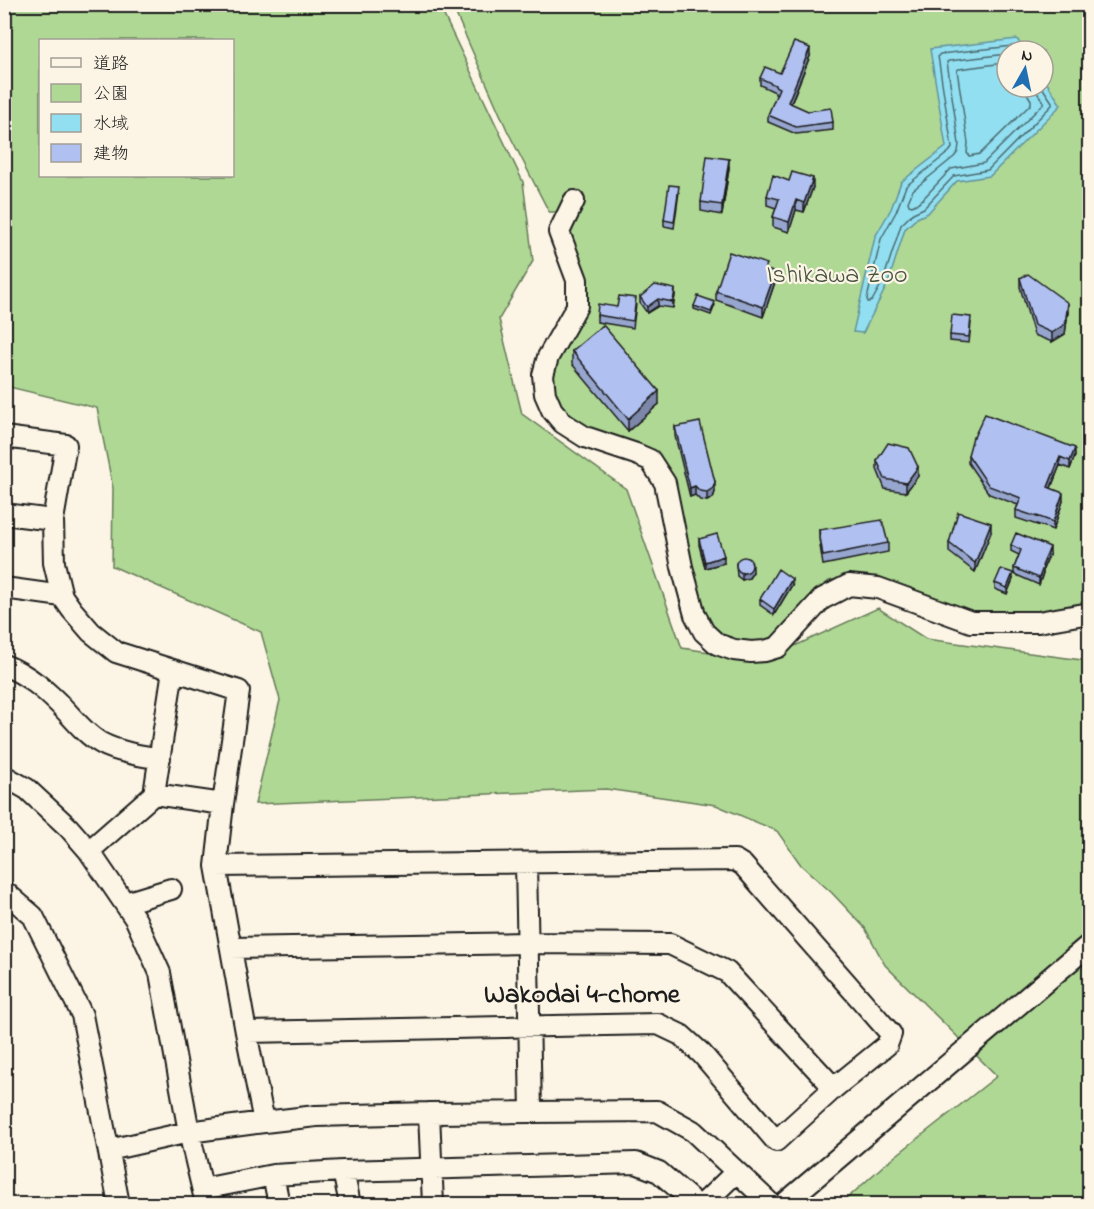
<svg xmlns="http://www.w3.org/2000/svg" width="1094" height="1209" font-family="'Indie Flower','Klee One',sans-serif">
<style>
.green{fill:#afd895;stroke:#667a58;stroke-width:1.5;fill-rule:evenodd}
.water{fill:#91dff0;stroke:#62919b;stroke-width:1.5}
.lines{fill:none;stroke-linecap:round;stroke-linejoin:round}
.shore{stroke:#4b6a71;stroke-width:1.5}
.minor-casing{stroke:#1c1c1c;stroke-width:24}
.minor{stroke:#fcf5e5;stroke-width:20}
.wall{fill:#97a6cf;stroke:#1c1c1c;stroke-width:1.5}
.shaded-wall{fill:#7b87a9;stroke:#1c1c1c;stroke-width:1.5}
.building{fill:#b0c1f1;stroke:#1c1c1c;stroke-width:1.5}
.labels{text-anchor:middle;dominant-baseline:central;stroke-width:4.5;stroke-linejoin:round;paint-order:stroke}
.park-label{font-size:26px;fill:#485440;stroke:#fcf5e5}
.neighbourhood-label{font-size:27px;font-weight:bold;fill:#1c1c1c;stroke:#fcf5e5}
</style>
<rect width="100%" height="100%" fill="#fcf5e5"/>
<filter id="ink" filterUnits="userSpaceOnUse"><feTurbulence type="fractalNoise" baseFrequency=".0167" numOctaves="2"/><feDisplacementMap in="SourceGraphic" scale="12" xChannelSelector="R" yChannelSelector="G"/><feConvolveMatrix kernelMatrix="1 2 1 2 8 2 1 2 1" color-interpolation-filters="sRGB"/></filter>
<g filter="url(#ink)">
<path class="green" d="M5 5H439L523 182 533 261 499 319 522 414 626 489 682 648 764 660 878 608 926 639 1089 661V1204H841L884 1165 997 1076 885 965 865 928 832 893 801 865 777 831 716 805 606 789 255 804 280 700 261 632 112 566 113 488 97 408 5 386ZM40 40H232V176H40Z
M452 5H1089V605L1041 613 968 611 879 580 854 575 829 581 810 596 796 617 775 638 756 644 729 643 713 629 700 608 658 458 625 440 586 429 570 421 551 392 552 368 585 312 567 239 574 212H549L507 130ZM1007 51H1043V87H1007Z"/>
<path class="water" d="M1017 39 1025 51H1007V87H1043V77L1061 105 990 176 957 181 928 213 917 218 905 229 888 283 863 333 853 332 875 237 891 209 901 182 946 147 930 49Z"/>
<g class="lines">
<path class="shore" d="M1018 51 1013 46 940 54 938 56 952 148 949 152 906 186 896 212 881 239 867 299 868 302 872 301 883 281 901 225 913 213 924 208 954 176 988 170 1052 105V102L1042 87
M1007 54 949 61 947 62 959 144 958 152 954 157 913 190 908 202 909 205 912 206 920 202 951 169 984 163 1043 104V101L1033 87
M1007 64 1004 63 959 69 957 70 968 143 967 153 969 156 980 154 1031 104V100L1023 87"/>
<g class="minor-casing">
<path id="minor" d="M574 201 559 232 577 280V306L548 357 543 375 545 394 552 410 563 423 585 437 636 454 650 460 665 483 682 567 695 615 704 632 717 644 734 650 751 652 765 651 778 647 822 599 849 585 878 588 971 622H1038L1090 613
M4 437 66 445 53 520 54 563 62 596 72 610 91 632 116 652 239 691 223 804 216 866 246 1032 264 1122
M4 514 53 520
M4 588 62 596
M4 665C29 675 48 692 67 712 77 723 88 736 101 743 115 751 144 757 160 758
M4 776 27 789 69 828 89 851 136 920 160 973 189 1132 206 1204
M154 794 223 804
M89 851 154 794 173 670
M526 863 531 1112
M216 866 735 860 743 865 891 1034 887 1045 834 1088 776 1141 702 1054 681 1035 658 1024 246 1032
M4 891 33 916 82 1015 119 1204
M125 903 171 889
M231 948 527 943 670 944 727 972 834 1088
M429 1113 433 1204
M109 1150 189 1132 264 1122 316 1116 429 1113 657 1111 693 1131 771 1204
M343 1171 636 1163 659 1172 696 1204
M273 1175 279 1204
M203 1189 273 1175 343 1171 350 1204
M703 1204 732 1176 739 1175
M784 1204 1090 944"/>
</g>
<use href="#minor" class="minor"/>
</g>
<path class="wall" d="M1089 27V44L1087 43V31Z
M810 56 791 104 833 122V130L796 134 768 122V115L777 94H775V92L760 85V78L780 73Z
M1089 158V172L1086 168V162Z
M729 168 722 215 701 211V202Z
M789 181 813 187 804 212 796 210 789 232 773 227V217L776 208 767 205V196Z
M679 192 674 228 664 226V220Z
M767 270 775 282 763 317 716 300V291Z
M1020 278 1068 312 1065 334 1052 342 1034 335 1020 287Z
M675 295 673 308 658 306 647 313 640 303V297Z
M636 304 633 328 597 322V315L617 307Z
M715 305 711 315 694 309V306Z
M971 323 969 343 950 341V335Z
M572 351 659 404 628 431 572 364Z
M675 427 715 492 713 498 707 501 700 500 695 495 690 497 675 436Z
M968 455 1075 456 1070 469 1060 465 1051 488 1063 501 1053 530 1037 524V525L1016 518V510L1018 505 989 494 968 463Z
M877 460 918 476 906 492 885 489 877 469Z
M819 530 888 543V552L823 565 819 539Z
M991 532 975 572 949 552V543Z
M699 539 724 563 705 568 699 545Z
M1011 545 1050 553 1043 569V573L1039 585 1014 574V568L1019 555 1011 551Z
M736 564 753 572 749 578 742 580 737 576Z
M1013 579 1007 594 995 589V583Z
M792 585 774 615 760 605V599Z"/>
<path class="shaded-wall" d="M810 48V56L788 110V102Z
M729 159V168L722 215V205Z
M813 178V187L804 212V203Z
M796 200V210L789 232V222Z
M775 273V282L763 317V307Z
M675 289V295L673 308V302Z
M658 299V306L647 313V307Z
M1068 303V312L1065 334 1052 342V333Z
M659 391V404L628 431V419Z
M1075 448V456L1070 469V461Z
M1060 457V465L1048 495V487Z
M918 467V476L906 492V483Z
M715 482V492L713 498 707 501V492Z
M695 486V495L690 497V488Z
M1063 493V501L1053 530V522Z
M991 523V532L975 572V563Z
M1050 547V553L1043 569V573L1039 585V578L1042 566Z
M724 556V563L705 568V562Z
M753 566V572L749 578 742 580V574Z
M1013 573V579L1007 594V588Z
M792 579V585L774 615V609Z"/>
<path class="building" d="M794 42 810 48 788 102 808 111 831 108 833 122 796 127 768 115 779 88 775 86V85L760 78 765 67 780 73Z
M707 156 729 159 722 205 701 202Z
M1089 158V166L1086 162Z
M792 172 813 178 804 203 796 200 789 222 773 217 779 199 767 196 773 175 789 181Z
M669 185 679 186 674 222 664 220Z
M729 252 767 264 765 269 775 273 763 307 716 291Z
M1028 274 1068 303 1065 324 1052 333 1034 325 1020 278Z
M655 285 675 289 673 302 658 299 647 307 640 297Z
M619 296 636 298 633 321 597 315 598 304 617 307Z
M698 296 715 302 711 312 694 306Z
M952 315 971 317 969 337 950 335Z
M603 325 659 391 628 419 572 351Z
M985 414 1075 448 1070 461 1060 457 1048 487 1063 493 1053 522 1037 516V517L1016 510 1021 498 989 486 968 455 973 437H974Z
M700 422 715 482 713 488 707 492 700 491 695 486 690 488 675 427Z
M888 443 909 448 918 467 906 483 885 479 877 460Z
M958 512 991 523 975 563 949 543Z
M882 520 888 543 823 556 819 530Z
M1016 533 1050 547 1042 566 1043 567 1039 578 1014 568 1021 550 1011 545Z
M717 534 724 556 705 562 699 539Z
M736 565a8 8 0 1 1 16 0a8 8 0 1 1-16 0Z
M778 569 792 579 774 609 760 599Z
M1001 569 1013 573 1007 588 995 583Z"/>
</g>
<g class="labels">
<g class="park-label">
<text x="837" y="276">Ishikawa Zoo</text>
</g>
<g class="neighbourhood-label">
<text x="582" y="995">Wakodai 4-chome</text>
</g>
</g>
<rect width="1094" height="1209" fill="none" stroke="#fcf5e5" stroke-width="24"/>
<rect x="12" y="12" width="1070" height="1185" fill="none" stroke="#1c1c1c" stroke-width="2" filter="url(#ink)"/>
<rect x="39" y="39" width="195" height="138" fill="#fcf5e5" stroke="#a29e95" stroke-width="1.5"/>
<rect x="51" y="58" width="30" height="9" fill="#fcf5e5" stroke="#a29e95" stroke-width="1.5"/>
<text x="93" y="69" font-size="18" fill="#1c1c1c">道路</text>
<rect x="51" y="84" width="30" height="18" fill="#afd895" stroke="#a29e95" stroke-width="1.5"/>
<text x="93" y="99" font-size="18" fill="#1c1c1c">公園</text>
<rect x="51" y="114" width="30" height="18" fill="#91dff0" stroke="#a29e95" stroke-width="1.5"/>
<text x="93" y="129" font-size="18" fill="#1c1c1c">水域</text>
<rect x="51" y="144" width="30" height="18" fill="#b0c1f1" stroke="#a29e95" stroke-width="1.5"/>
<text x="93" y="159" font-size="18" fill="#1c1c1c">建物</text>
<g transform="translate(1025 69) rotate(9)"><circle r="28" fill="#fcf5e5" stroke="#a29e95" stroke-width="1.5"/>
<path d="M0-4.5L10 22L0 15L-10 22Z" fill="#1f6fb2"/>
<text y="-9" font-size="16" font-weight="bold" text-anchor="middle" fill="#1c1c1c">N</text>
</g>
</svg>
